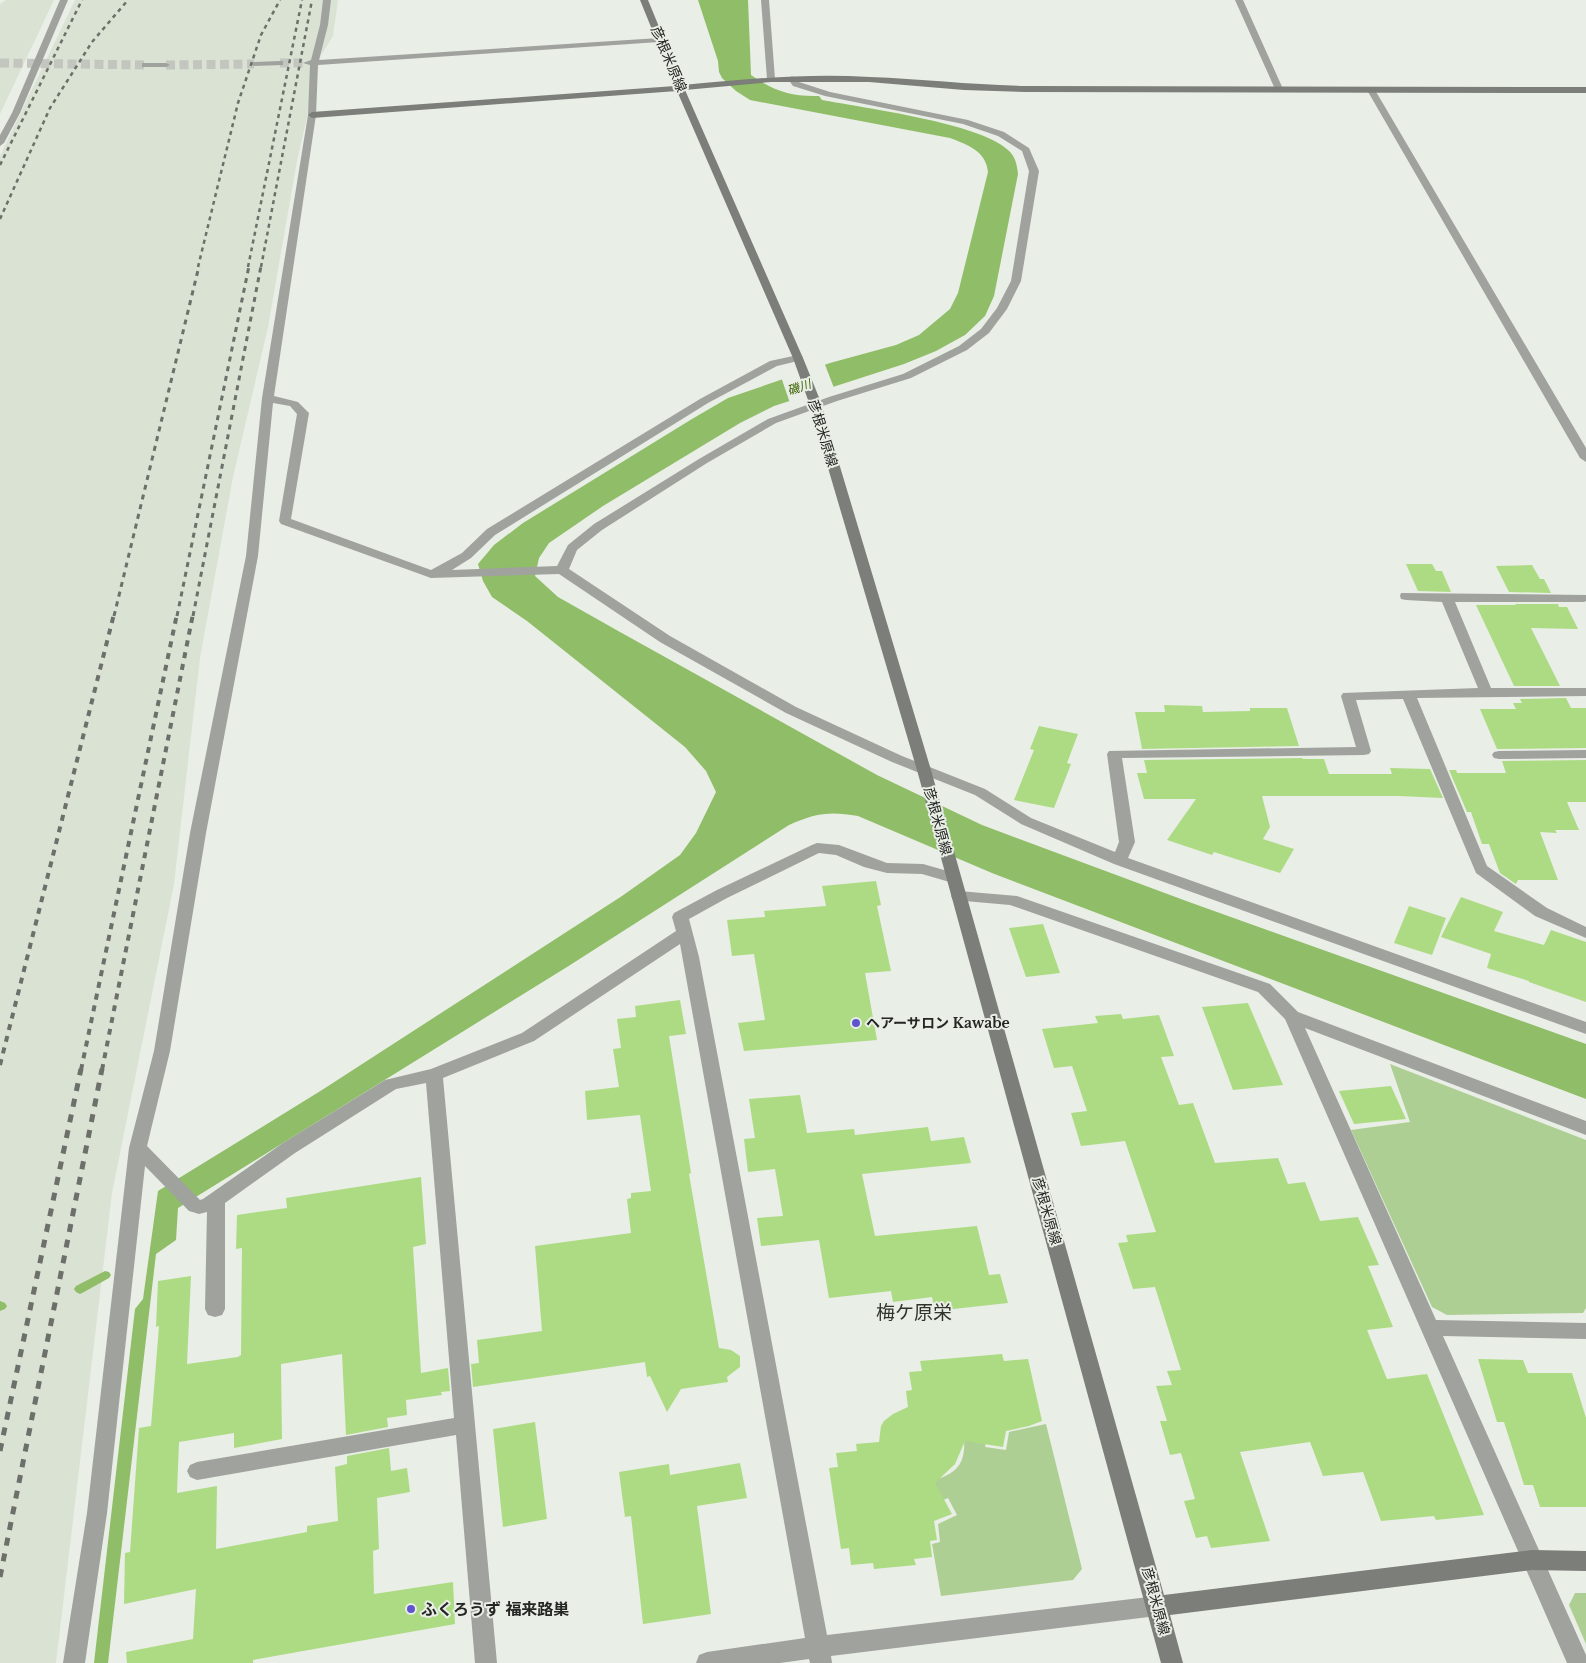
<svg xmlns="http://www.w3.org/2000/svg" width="1586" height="1663" font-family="'Libre Baskerville','Noto Sans JP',serif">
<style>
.built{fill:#dae2d3}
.green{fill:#aecf93}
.water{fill:#90bd67}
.pier{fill:#e9eee6}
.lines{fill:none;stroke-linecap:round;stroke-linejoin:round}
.stream{fill:#90bd67;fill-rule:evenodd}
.building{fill:#addb84}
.street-tunnel{stroke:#c2c6bf;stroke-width:9;stroke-dasharray:9 4.5;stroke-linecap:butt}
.street{fill:#a0a29e;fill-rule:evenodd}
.secondary{fill:#7b7e79;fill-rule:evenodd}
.rail-far3{stroke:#6c6f6a;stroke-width:2.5;stroke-dasharray:4 4;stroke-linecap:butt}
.rail-far2{stroke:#6c6f6a;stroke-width:3;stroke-dasharray:5 5;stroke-linecap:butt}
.rail-far1{stroke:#6c6f6a;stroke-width:4;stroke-dasharray:6 6;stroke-linecap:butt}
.rail{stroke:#6c6f6a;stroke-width:5;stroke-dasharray:8 8;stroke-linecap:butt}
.poi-dot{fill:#5f56cf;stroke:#e9eee6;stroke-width:2}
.labels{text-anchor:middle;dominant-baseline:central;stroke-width:4;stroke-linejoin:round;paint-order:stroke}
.far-water-label{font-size:12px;font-style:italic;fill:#3c6302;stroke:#e9eee6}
.street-label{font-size:14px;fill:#242623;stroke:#e9eee6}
.poi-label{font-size:14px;font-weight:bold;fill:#242623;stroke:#e9eee6;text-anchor:start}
.near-poi-label{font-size:16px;font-weight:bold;fill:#242623;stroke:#e9eee6;text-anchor:start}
.near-quarter-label{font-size:19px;fill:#30332d;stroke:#e9eee6}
</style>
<rect width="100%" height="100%" fill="#e9eee6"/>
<path class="built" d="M6 0H54L0 114V4Z
M75 0H338L333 36 321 55 297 161 268 327 233 477 200 658 174 884 112 1193 56 1663H0V156Z"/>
<path class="green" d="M1390 1064 1586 1140V1308L1583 1313 1447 1315 1432 1307 1351 1130 1410 1122Z
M1046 1424 1082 1569 1073 1580 941 1596 932 1544 940 1542 938 1524 957 1515 948 1498 934 1504 932 1481C956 1474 966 1465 964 1438L988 1434 985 1447 1006 1450 1009 1432Z
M1575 1593H1586V1644L1569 1605Z"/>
<path class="water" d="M698 0H748L751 75C773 91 792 97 819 96L822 100C864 108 980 123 1008 150 1015 156 1017 164 1018 174L994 296 985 316 965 335 936 351 904 364 774 406 740 423 603 506 549 543 539 558 535 576 558 597 620 632 877 775 982 825 1189 902 1586 1044V1099L992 873 858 816C830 811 815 813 789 825L567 967 178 1208 176 1240 156 1254 108 1663H94L135 1309 143 1299 158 1191 322 1090 622 896 680 855 696 833 716 792 706 771 685 747 527 621 492 597 483 581 478 564 494 545 523 523 692 419 728 398 830 363 896 345 919 335 950 309 958 293 988 172C986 151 968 145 950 138L750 100 736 91 722 78 719 72 718 61Z"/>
<path class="pier" d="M824 362 834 388 790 403 781 377Z"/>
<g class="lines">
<path class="stream" d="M105 1271 109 1272 111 1275 109 1278 84 1292 80 1294 76 1292 74 1289 76 1286Z
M0 1301 5 1303 7 1306 5 1309 0 1311Z"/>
</g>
<path class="building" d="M1406 564H1432L1436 571H1442L1451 592 1418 591Z
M1532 565 1540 579H1544L1551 593 1509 592 1496 566Z
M1515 604H1558L1559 607H1567L1578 629 1531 628 1560 686H1514L1476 605H1516Z
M1566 698 1571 708H1586V748L1497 749 1480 709H1516L1513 703H1522L1520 699Z
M1164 705 1202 706 1203 712 1250 711V708H1287L1299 746 1142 749 1135 712H1165Z
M1039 726 1078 734 1067 763 1071 764 1054 808 1014 800 1034 750 1030 749Z
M1302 758 1303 759H1324L1329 774H1392L1390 768 1430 769 1443 798 1399 796H1262L1270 827 1263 839 1294 849 1280 873 1214 852 1212 855 1167 840 1196 799H1144L1137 773H1147L1144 760Z
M1586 760V802H1567L1579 830H1555L1557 833 1540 832 1558 880H1518L1516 884 1500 873 1489 844H1482L1471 812H1467L1449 770H1456L1457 773H1506L1502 761Z
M876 881 881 905 877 906 891 971 865 973 877 1040 744 1051 738 1023 765 1020 754 954 732 956 727 920 765 917 764 911 826 906 822 886Z
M1461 897 1503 912 1494 931 1544 945 1551 930 1586 942V1002L1529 982V981L1487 968 1491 954 1441 937Z
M1409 906 1446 918 1432 955 1394 943Z
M1043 924 1060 973 1026 977 1009 928Z
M680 1000 686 1034 669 1036 691 1173 689 1174 719 1348 731 1350 740 1356V1367L727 1377 728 1382 681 1389 667 1412 650 1376 647 1377 645 1362 473 1387 471 1364 479 1363 477 1340 542 1331 535 1246 631 1233 627 1199 631 1198V1193L651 1191 640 1115 587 1120 585 1091 619 1087 613 1049 621 1048 617 1019 636 1017 635 1006Z
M1248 1003 1283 1085 1233 1090 1202 1007Z
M1121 1014 1123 1019 1159 1015 1174 1056 1161 1057 1179 1105 1193 1103 1215 1163 1278 1158 1288 1184 1305 1182 1320 1221 1358 1217 1379 1265 1368 1266 1393 1327 1367 1330 1387 1379 1427 1374 1484 1515 1436 1520 1434 1516 1381 1521 1363 1472 1323 1476 1310 1442 1240 1452 1270 1541 1211 1548 1207 1536 1196 1538 1184 1501 1195 1499 1181 1453 1170 1455 1160 1421H1167L1156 1386 1172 1385 1167 1371 1181 1370 1155 1287 1133 1289 1118 1243 1128 1242 1126 1235 1156 1232 1125 1141 1081 1146 1071 1113 1087 1111 1072 1066 1054 1068 1042 1029 1098 1023 1095 1016Z
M1391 1086 1406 1119 1354 1124 1339 1091Z
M800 1095 807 1133 854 1129 855 1135 928 1127 931 1141 964 1137 971 1163 862 1174 875 1236 977 1226 989 1275 1000 1274 1008 1303 935 1311 932 1297 893 1302 891 1291 829 1298 819 1240 761 1246 757 1218 783 1216 775 1169 748 1172 744 1139 755 1138 749 1099Z
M421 1177 426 1244 413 1247 421 1373 448 1368 450 1391 441 1392 442 1395 406 1400 407 1415 387 1418 388 1427 346 1435 342 1354 281 1364 282 1439 234 1448V1433L179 1442 177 1493 217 1486 216 1549 307 1532V1526L338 1521 335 1467 347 1464V1456L389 1448 391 1471 407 1468 410 1492 377 1498 379 1549 373 1551 374 1594 453 1582 455 1624 253 1660V1663H127L126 1652 193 1639 196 1589 124 1604 125 1553 130 1552 139 1428 151 1426 159 1326 156 1327 158 1281 191 1276 187 1364 238 1357 241 1355 242 1248 236 1249 237 1215 287 1208 286 1198Z
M1002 1354 1004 1361 1028 1359 1042 1421 1029 1426 1006 1431 1003 1447 965 1441 955 1464 935 1483 952 1514 934 1521 937 1540 930 1541 932 1557 914 1559 916 1565 874 1569 873 1563 851 1565 849 1548 841 1549 829 1468 838 1467 836 1453 857 1451 856 1444 879 1442 881 1426 884 1421 893 1414 908 1407 906 1391 912 1390 909 1372 922 1371 920 1361Z
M1478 1359 1523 1360 1528 1373H1572L1586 1418V1507H1540L1533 1485H1524L1504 1422H1497Z
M535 1422 547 1519 503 1527 493 1429Z
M740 1463 747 1498 697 1506 711 1614 643 1624 631 1516 625 1517 619 1472 669 1464 670 1475Z"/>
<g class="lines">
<path class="street-tunnel" d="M0 63 145 65
M280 63H305
M166 65 254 64"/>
<path class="street" d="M60 0H68L20 113 4 143 0 146V135L12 113Z
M323 0H331L328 25 319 60 659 38 663 40 659 42 318 65 316 115 274 396 298 402 309 413 291 519 431 570 462 553 487 529 700 399 770 361 798 355 802 356 803 358 802 360 777 366 708 403 495 535 471 558 452 570 557 566 568 545 594 524 699 459 768 419 829 397 903 374 959 346 981 329 997 308 1011 281 1029 171 1022 151 998 136 963 124 825 96 793 86 788 79 792 76 799 82 830 92 968 120 1004 132 1029 148 1039 171 1021 281 1007 309 989 333 967 350 911 378 837 401 776 423 707 463 602 530 577 550 569 569 670 636 796 707 902 756 985 789 1031 818 1115 852 1119 842 1107 754 1109 751 1356 747 1341 696 1343 693 1478 688 1442 602 1406 600 1401 599 1400 596 1401 593 1586 595V601L1584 602H1455L1491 688H1586V696L1417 698 1487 866 1547 908 1586 927V938L1535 916 1476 873 1403 699 1356 700 1371 751 1369 754 1364 755 1122 758 1135 842 1128 858 1586 1022V1034L1114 864 1021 824 975 795 892 762 786 713 660 642 559 574 431 578 281 524 279 521 297 414 290 406 273 403 258 556 206 833 170 1051 147 1146 200 1200 203 1199 283 1143 385 1080 431 1069 522 1033 676 931 672 917 674 913 717 890 812 845 817 843 839 845 887 863 923 864 958 874 961 878 958 882 953 883 922 874 887 873 864 867 836 855 819 853 727 898 689 919 699 957 827 1635 1157 1596 1165 1599 1168 1606 1165 1613 1157 1616 831 1656 832 1663H810L809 1659 780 1663H696L699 1655 707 1652 805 1638 680 944 534 1041 443 1078 497 1663H475L456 1435 197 1480 190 1477 187 1471 190 1465 197 1462 454 1418 426 1083 396 1089 295 1153 225 1203V1309L222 1315 215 1317 208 1315 205 1309 207 1212 199 1214 189 1211 145 1166 107 1513 85 1663H63L87 1513 129 1148 154 1051 190 833 246 556 262 398 308 115 310 65 303 63 311 60 320 25Z
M761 0H769L775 79 771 82 767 79Z
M1235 0H1243L1283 89 1282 91 1275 89Z
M280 61H283V65L254 66 250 64 254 62Z
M142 63H166L170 65 166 67H142Z
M1371 87 1375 90 1586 448V462L1580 458 1367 90Z
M1586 750V758L1499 759 1494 758 1492 755 1494 752 1499 751Z
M959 891 1017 896 1270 984 1298 1012 1586 1121V1135L1305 1028 1436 1320 1586 1323V1339L1443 1336 1586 1655V1663H1567L1285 1019 1258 992 1010 905 953 900 951 896 953 892Z"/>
<path class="secondary" d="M640 0H648L683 85C745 79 807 73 870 77 922 79 974 85 1026 86L1586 87V93L1026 92 964 90 869 82H771L685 90 803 358 820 400 931 770 1164 1595 1532 1550 1586 1551V1571L1532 1570 1170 1615 1183 1663H1161L917 770 808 400 793 358 677 91 312 118 308 115 312 112 675 86Z"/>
<path class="rail-far3" d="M0 165 82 0
M0 219 50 108 92 42 128 0
M198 267 238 103 261 35 280 0
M248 267 302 0
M261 267 312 0"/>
<path class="rail-far2" d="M114 616 199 266
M177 616 249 266
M193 616 261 266"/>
<path class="rail-far1" d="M0 1065 114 614
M81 1070 177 614
M102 1070 193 614"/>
<path class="rail" d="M0 1451 81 1069
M0 1577 102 1069"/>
</g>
<g class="poi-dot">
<circle cx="856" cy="1023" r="5"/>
<circle cx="411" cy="1609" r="5"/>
</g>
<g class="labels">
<g class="far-water-label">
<text transform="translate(799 387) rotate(-19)">磯川</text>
</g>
<g class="street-label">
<text transform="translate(669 59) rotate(67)">彦根米原線</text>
<text transform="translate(823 433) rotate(73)">彦根米原線</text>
<text transform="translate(938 821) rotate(75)">彦根米原線</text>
<text transform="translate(1047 1211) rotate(74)">彦根米原線</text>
<text transform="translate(1156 1601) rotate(75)">彦根米原線</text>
</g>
<g class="poi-label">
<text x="866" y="1023">ヘアーサロン Kawabe</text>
</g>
<g class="near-poi-label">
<text x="421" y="1609">ふくろうず 福来路巣</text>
</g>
<g class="near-quarter-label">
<text x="914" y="1312">梅ケ原栄</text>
</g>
</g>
</svg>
